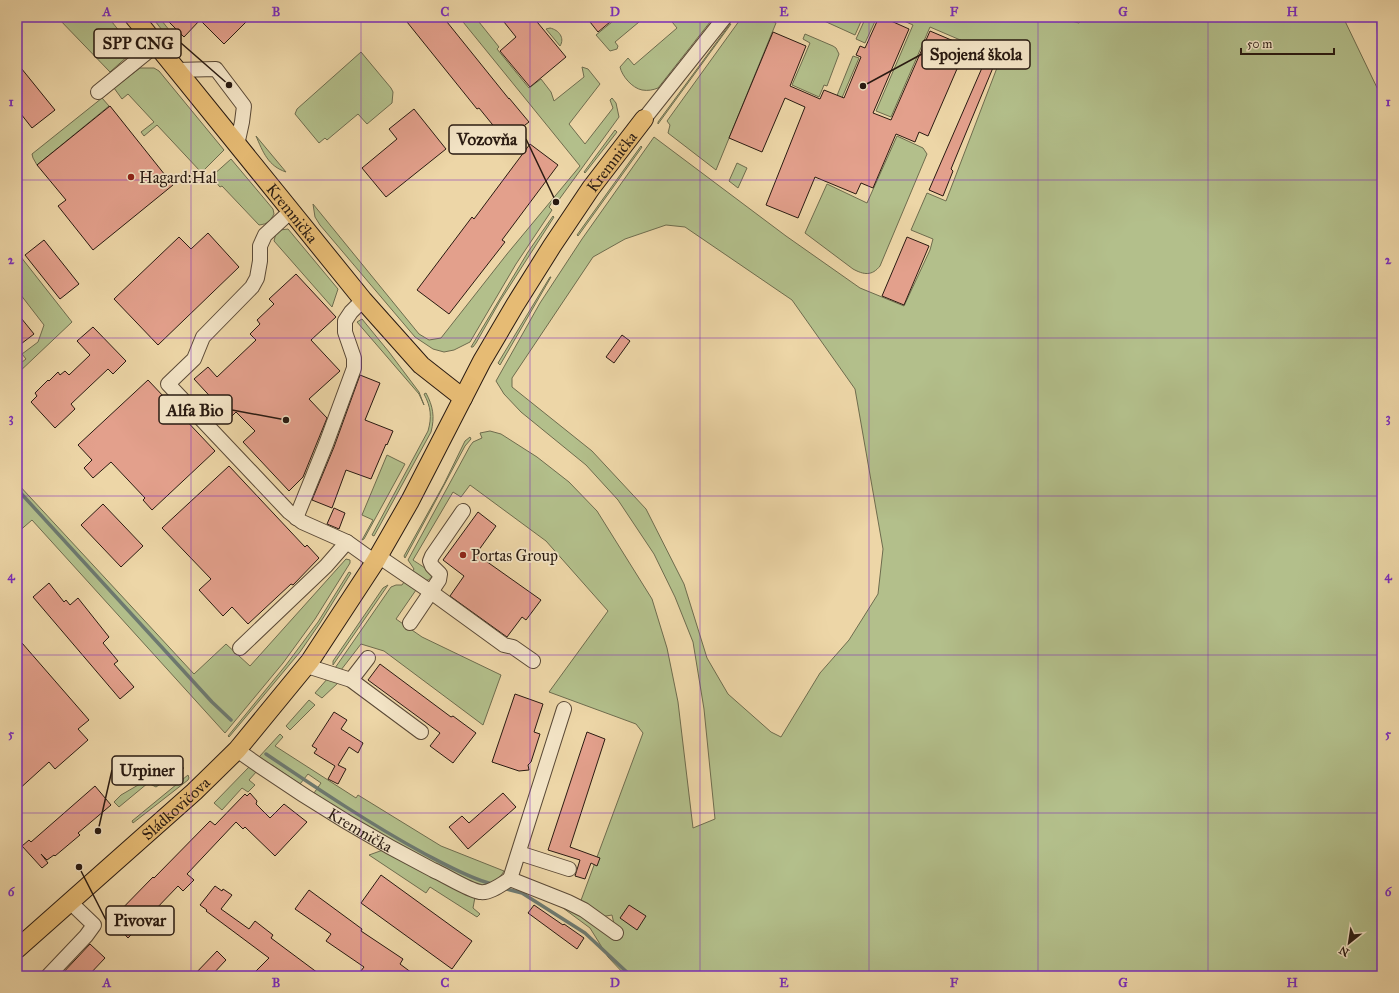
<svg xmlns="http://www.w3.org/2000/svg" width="1399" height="993" font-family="'IM FELL Great Primer',serif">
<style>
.green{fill:#b3bf8b;stroke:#6e6c4e;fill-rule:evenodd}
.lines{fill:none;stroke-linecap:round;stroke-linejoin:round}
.stream{stroke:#6d7970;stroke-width:3.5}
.building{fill:#e3a08c;stroke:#291a11}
.minor-casing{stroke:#5a4936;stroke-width:16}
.major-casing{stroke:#291a11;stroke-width:20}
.minor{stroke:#f3e4c6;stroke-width:14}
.major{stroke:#e6bb74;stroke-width:18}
.grid{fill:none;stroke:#7b2cbf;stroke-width:1;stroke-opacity:0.55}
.poi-dot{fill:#8f2418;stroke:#f3e4c6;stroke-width:1.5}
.labels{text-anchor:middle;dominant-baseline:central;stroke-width:3.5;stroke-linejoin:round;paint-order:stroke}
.street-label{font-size:16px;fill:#291a11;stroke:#f3e4c6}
.poi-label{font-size:16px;fill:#291a11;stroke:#f3e4c6;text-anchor:start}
.leader{fill:none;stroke:#291a11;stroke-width:1.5}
.callout-dot{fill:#291a11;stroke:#f3e4c6;stroke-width:1.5}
.callout{fill:#f3e4c6;stroke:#291a11;stroke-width:1.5}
.callout-label{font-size:17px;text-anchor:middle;font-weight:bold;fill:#291a11}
.neatline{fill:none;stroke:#7b2cbf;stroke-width:1.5}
.grid-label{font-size:13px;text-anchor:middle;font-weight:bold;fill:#7b2cbf}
</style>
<rect width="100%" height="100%" fill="#edd6a7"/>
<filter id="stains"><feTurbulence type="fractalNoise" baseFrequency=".005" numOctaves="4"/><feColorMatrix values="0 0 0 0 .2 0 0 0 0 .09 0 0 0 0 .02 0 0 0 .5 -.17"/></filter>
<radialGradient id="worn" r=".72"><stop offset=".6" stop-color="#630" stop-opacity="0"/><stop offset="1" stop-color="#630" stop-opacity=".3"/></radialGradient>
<path class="green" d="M57 17H108L124 37 130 46 129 55 110 72Z
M152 17H167L162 21 177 40 172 43Z
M459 17H475L499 47 497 49 529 88 541 79 551 92 554 101 584 77 582 67 588 69 600 84 569 124 585 144 613 108 610 100 612 98 616 103 619 117 558 201 554 199 549 207 552 210 516 264 470 342 454 350 444 352 433 349 415 337 320 225 315 217 313 204 419 334 429 340 441 338 507 254 580 166Z
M618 17H645L615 42 618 46 617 49 610 51 596 35Z
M668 17H714L658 88C653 90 648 91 642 90 632 88 622 76 620 67L628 58 634 65 677 28Z
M742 17H765L776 23 716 170 668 133 670 125 667 121Z
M823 17H863L855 35 822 20Z
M866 17H877L865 43 856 39Z
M895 17H1056L1079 23 1083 17H1343L1382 98V976H626L608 957 590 928 559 905 573 911 617 938 623 930 614 924 612 915 600 917 580 903 643 733 636 724 549 692 608 611 546 541 470 485 461 497 453 492 413 560C418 564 444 577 424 581L412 572 414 569 408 560 470 446 473 442 482 438 480 433 490 431 501 434 537 457 569 482 597 511 652 599 667 648 678 702 693 828 715 819 704 709 693 642 675 597 654 554 618 500 586 465 521 412 504 394 496 381 540 303 582 239 654 137 786 236 860 288 904 306 930 250 933 239 911 230 927 193 946 201 1000 60V57L930 27 891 117 876 111 913 25ZM666 225 685 227 792 300 855 389 883 549 878 594 849 640 820 673 781 737 771 732 728 694 707 658 684 584 646 509 592 451 512 387V378L593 257 625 239Z
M730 24H731L658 124V122Z
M550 28C559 30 565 38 560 46L546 29Z
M805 34 833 46 836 48 839 54 827 86 824 85 819 97 792 85 810 43 803 39Z
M361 52 391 88 393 92 392 103 367 124 358 114 327 140 325 138 319 143 295 114 297 109Z
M853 56 859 58 841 100 834 103Z
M140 68H154L159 71 224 150 204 170 200 171 157 125 144 136 141 132 154 122 128 94 122 99 114 88Z
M102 98 109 106 37 165 33 158 32 154Z
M615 130 617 132 585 173 584 172Z
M256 136 286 172C268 166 263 152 256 136Z
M897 136 923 148 927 154 880 266C872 276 864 275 853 269L805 233 827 184 867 203Z
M641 146 642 147 578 236 577 235Z
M231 159 273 209 274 214C270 221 268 224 259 225L222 186 220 187 213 179 212 176Z
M737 163 747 168 738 188 729 181Z
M553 216 554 217 500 301 476 343 473 347H471L528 252Z
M288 229 338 289 332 307 274 241 276 233 280 230Z
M17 252 72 322 17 374V366L26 359 22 354 38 342 44 325 17 290Z
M550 277H551L500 365 498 363Z
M362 319 389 352 419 392 424 405 419 394 357 322Z
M426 393C433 406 435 417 431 432L374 536 372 535 428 431C432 417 431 407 424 394Z
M470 437 471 439 465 446 405 558 404 556 444 484 465 441Z
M387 455 405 464 364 539 362 540 373 520 362 515Z
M17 483 194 674 226 644 250 666 346 559 350 560V563L315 619 283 663 225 733 32 520 17 533Z
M349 572 351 573 320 623 300 652 229 737 228 736 286 665 318 622Z
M404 582 407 583 416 590 396 619 422 637 501 675 483 725 384 651 361 644 341 670 335 668 391 587 396 585H402Z
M388 585 333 665V661L383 588Z
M328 678 339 682 322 698 315 693Z
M309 700 315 705 290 730 286 726Z
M280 734 283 737 275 746 356 798 358 795 441 846 504 871C500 879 490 884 481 886L442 870 353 819 314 793 321 783 308 774 300 784 272 765 270 766 259 757Z
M173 764 184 768 156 787 148 783 119 807 114 802 121 795 145 781 164 766Z
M249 767 257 771 249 780 255 785 248 792 242 788 222 810 214 803Z
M188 775 189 778 188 780 133 823 132 821Z
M383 850 475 897 473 908 480 914 477 917 430 887 426 893 369 855Z"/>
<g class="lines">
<path class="stream" d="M1377 17 1378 23 1381 70 1382 71
M17 489 212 702 231 720
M266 754C318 789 370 824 425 854 444 864 471 879 492 884
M503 888 522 893 585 933 631 976"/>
</g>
<path class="building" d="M164 17H251L224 44 200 20 184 37Z
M403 17H443L509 99V98L529 122 505 140 479 108 477 109Z
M500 17H533L566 57 530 87 500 51 516 37Z
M586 17H616L598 32Z
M879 17H882L909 29 873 113 891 120 930 31 963 45 956 61 960 62 928 136 919 132 915 142 896 134 873 188 861 183 856 194 815 177 798 218 766 205 805 107 785 98 762 152 729 138 773 32 806 46 790 86 820 99 824 90 844 98 861 57 856 55 860 46 865 48Z
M988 54 997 58 951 169 953 171 943 196 929 190Z
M17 63 55 110 32 128 17 109Z
M110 106 173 185 93 250 58 206 66 200 37 165Z
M414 109 446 149 386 197 362 168 397 139 389 129Z
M530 144 558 165 502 240 505 242 449 314 417 290 472 217 474 219Z
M208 233 239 267 158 345 114 299 179 237 191 249Z
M907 237 929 246 904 305 882 296Z
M44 240 79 284 60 299 25 255Z
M296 274 336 317 311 340 340 371 309 399 327 418 303 477 289 491 243 442 255 431 236 412 230 418 194 379 208 367 217 377 256 340 250 334 260 324 257 320 274 304 269 299Z
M17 313 34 334 17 347Z
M93 327 126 361 113 374 108 369 71 404 75 409 55 428 31 402 37 396 35 393 48 380 49 381 58 372 60 375 65 371 69 375 90 355 77 341Z
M622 335 630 341 614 363 606 357Z
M360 375 380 383 365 420 393 431 387 445 386 444 371 479 346 470 332 508 312 500 334 447Z
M148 380 215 451 152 510 143 500 145 498 111 462 93 478 84 468 92 460 78 445Z
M229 466 305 547 307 545 319 558 293 585 291 584 248 624 232 607 223 616 199 590 211 579 162 528Z
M103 504 143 546 121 567 81 525Z
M334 508 345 513 339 529 327 524Z
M478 512 496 526 476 554 541 600 526 620 522 617 507 637 450 596 464 576 443 560Z
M49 583 64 602 66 600 70 605 78 598 109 637 103 643 118 661 114 664 134 687 120 699 33 597Z
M22 643 89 720 78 729 88 740 55 769 49 762 17 791V648Z
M380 664 451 717 453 716 476 733 453 763 430 746 440 733 368 680Z
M515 694 543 704 534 732 540 734 531 762 528 765 529 770 519 771 492 762Z
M334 712 347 720 341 729 363 743 358 753 349 747 338 765 346 769 338 784 328 779 335 766 314 753 317 749 312 746Z
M587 732 605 739 570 847 600 858 597 866 591 863 585 879 575 876 580 860 548 850Z
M95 786 111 805 78 833 80 835 55 856 54 855 47 860 41 854 48 863 42 868 22 846 29 840 31 842Z
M250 793 257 801 256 804 270 818 284 804 307 822 275 856 245 827 243 829 236 822 187 874 194 880 183 891 178 886 128 938 111 920 153 877 154 878 210 821 215 825 245 794 247 796Z
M503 793 516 807 468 849 449 827 462 816 469 823Z
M381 875 472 941 452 969 361 903Z
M215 886 222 891 223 889 232 895 221 909 249 929 255 921 273 935 271 938 322 976H251L269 958 206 911 207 910 200 905Z
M309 890 362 929 361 931 403 959 400 964 416 976H357L364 967 326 941 331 934 295 909Z
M534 905 563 925 564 924 584 938 577 949 528 913Z
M629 905 646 916 637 930 620 918Z
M90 944 105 958 88 976H60Z
M217 951 226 960 211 976H193Z"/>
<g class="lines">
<g class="minor-casing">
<g id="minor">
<path d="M176 70 216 69 244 106 242 122 237 145"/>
<path d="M98 92 156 45"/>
<path d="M644 119 725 17"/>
<path d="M291 211 265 235 260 246V261L257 278 252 287 203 337 194 359 168 384 289 512 302 522 347 542 375 562"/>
<path d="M296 518 326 444 354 368V358L345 332V321L351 312 363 300"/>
<path d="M378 556 431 592 504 645 513 647 533 661"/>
<path d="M410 623 439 580 440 574 432 566 430 561 432 556 463 511"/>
<path d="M240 648 326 566 347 542"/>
<path d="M307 666 351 680 421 732"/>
<path d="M351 680 368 658"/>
<path id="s1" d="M237 750C299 794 365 835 433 870 445 875 468 890 480 892 489 894 502 884 510 879L568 902 584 910 616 933"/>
<path d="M519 853 569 869"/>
<path d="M510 879 564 709"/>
<path d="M48 976 86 936 94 925 70 902"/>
</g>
</g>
<g class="major-casing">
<g id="major">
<path id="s2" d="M134 17 363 300 421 365 463 398"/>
<path id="s3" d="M17 949 194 792 237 750 310 661 375 562 410 501 482 361 515 305 552 246 591 188 644 119"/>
</g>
</g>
<use href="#minor" class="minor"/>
<use href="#major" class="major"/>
</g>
<path class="grid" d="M191 17V976M361 17V976M530 17V976M700 17V976M869 17V976M1038 17V976M1208 17V976M17 180H1382M17 338H1382M17 496H1382M17 655H1382M17 813H1382"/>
<g class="poi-dot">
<circle cx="131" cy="177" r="4"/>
<circle cx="463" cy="555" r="4"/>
</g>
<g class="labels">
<g class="street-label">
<text stroke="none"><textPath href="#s3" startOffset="996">Kremnička</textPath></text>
<text stroke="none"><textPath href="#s2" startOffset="252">Kremnička</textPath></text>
<text stroke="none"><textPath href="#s3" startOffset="212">Sládkovičova</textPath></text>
<text stroke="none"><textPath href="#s1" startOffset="147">Kremnička</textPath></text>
</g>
<g class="poi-label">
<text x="139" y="177">Hagard:Hal</text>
<text x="471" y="555">Portas Group</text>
</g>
</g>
<path class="leader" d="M229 85L181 43M863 86L922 54M556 202L526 139M286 420L232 410M98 831L112 770M79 867L106 920"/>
<g class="callout-dot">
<circle cx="229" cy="85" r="4"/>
<circle cx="863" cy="86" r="4"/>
<circle cx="556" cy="202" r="4"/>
<circle cx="286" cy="420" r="4"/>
<circle cx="98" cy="831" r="4"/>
<circle cx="79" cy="867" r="4"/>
</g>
<g class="callout">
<rect x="94" y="29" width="87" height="29" rx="4"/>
<rect x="922" y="40" width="108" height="29" rx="4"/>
<rect x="449" y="125" width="77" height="29" rx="4"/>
<rect x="159" y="395" width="73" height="29" rx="4"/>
<rect x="112" y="756" width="71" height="29" rx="4"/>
<rect x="106" y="906" width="68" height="29" rx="4"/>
</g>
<g class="callout-label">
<text x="138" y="49">SPP CNG</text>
<text x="976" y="60">Spojená škola</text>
<text x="487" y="145">Vozovňa</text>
<text x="195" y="416">Alfa Bio</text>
<text x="147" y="776">Urpiner</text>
<text x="140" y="926">Pivovar</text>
</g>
<rect width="1399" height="993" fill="none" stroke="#edd6a7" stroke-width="44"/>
<g transform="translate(1349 943) rotate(210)" stroke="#f3e4c6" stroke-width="3" paint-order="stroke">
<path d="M0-3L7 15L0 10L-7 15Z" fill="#291a11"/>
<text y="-6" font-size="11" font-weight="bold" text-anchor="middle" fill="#291a11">N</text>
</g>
<path d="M1241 48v6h93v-6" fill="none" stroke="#291a11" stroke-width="2"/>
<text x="1247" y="48" font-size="12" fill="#291a11" stroke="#f3e4c6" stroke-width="3" paint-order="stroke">50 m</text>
<rect x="22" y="22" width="1355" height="949" class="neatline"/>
<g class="grid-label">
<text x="107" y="16">A</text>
<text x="276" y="16">B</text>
<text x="445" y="16">C</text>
<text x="615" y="16">D</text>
<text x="784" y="16">E</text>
<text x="954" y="16">F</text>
<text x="1123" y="16">G</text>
<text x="1292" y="16">H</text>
<text x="11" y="106">1</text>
<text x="1388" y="106">1</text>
<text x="11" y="264">2</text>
<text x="1388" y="264">2</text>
<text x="11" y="422">3</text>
<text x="1388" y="422">3</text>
<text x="11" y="580">4</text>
<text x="1388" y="580">4</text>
<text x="11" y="738">5</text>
<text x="1388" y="738">5</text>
<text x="11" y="896">6</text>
<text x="1388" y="896">6</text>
<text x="107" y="987">A</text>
<text x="276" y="987">B</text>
<text x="445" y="987">C</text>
<text x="615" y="987">D</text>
<text x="784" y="987">E</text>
<text x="954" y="987">F</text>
<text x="1123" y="987">G</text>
<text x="1292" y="987">H</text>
</g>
<rect width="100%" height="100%" filter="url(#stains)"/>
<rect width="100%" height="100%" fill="url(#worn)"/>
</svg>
